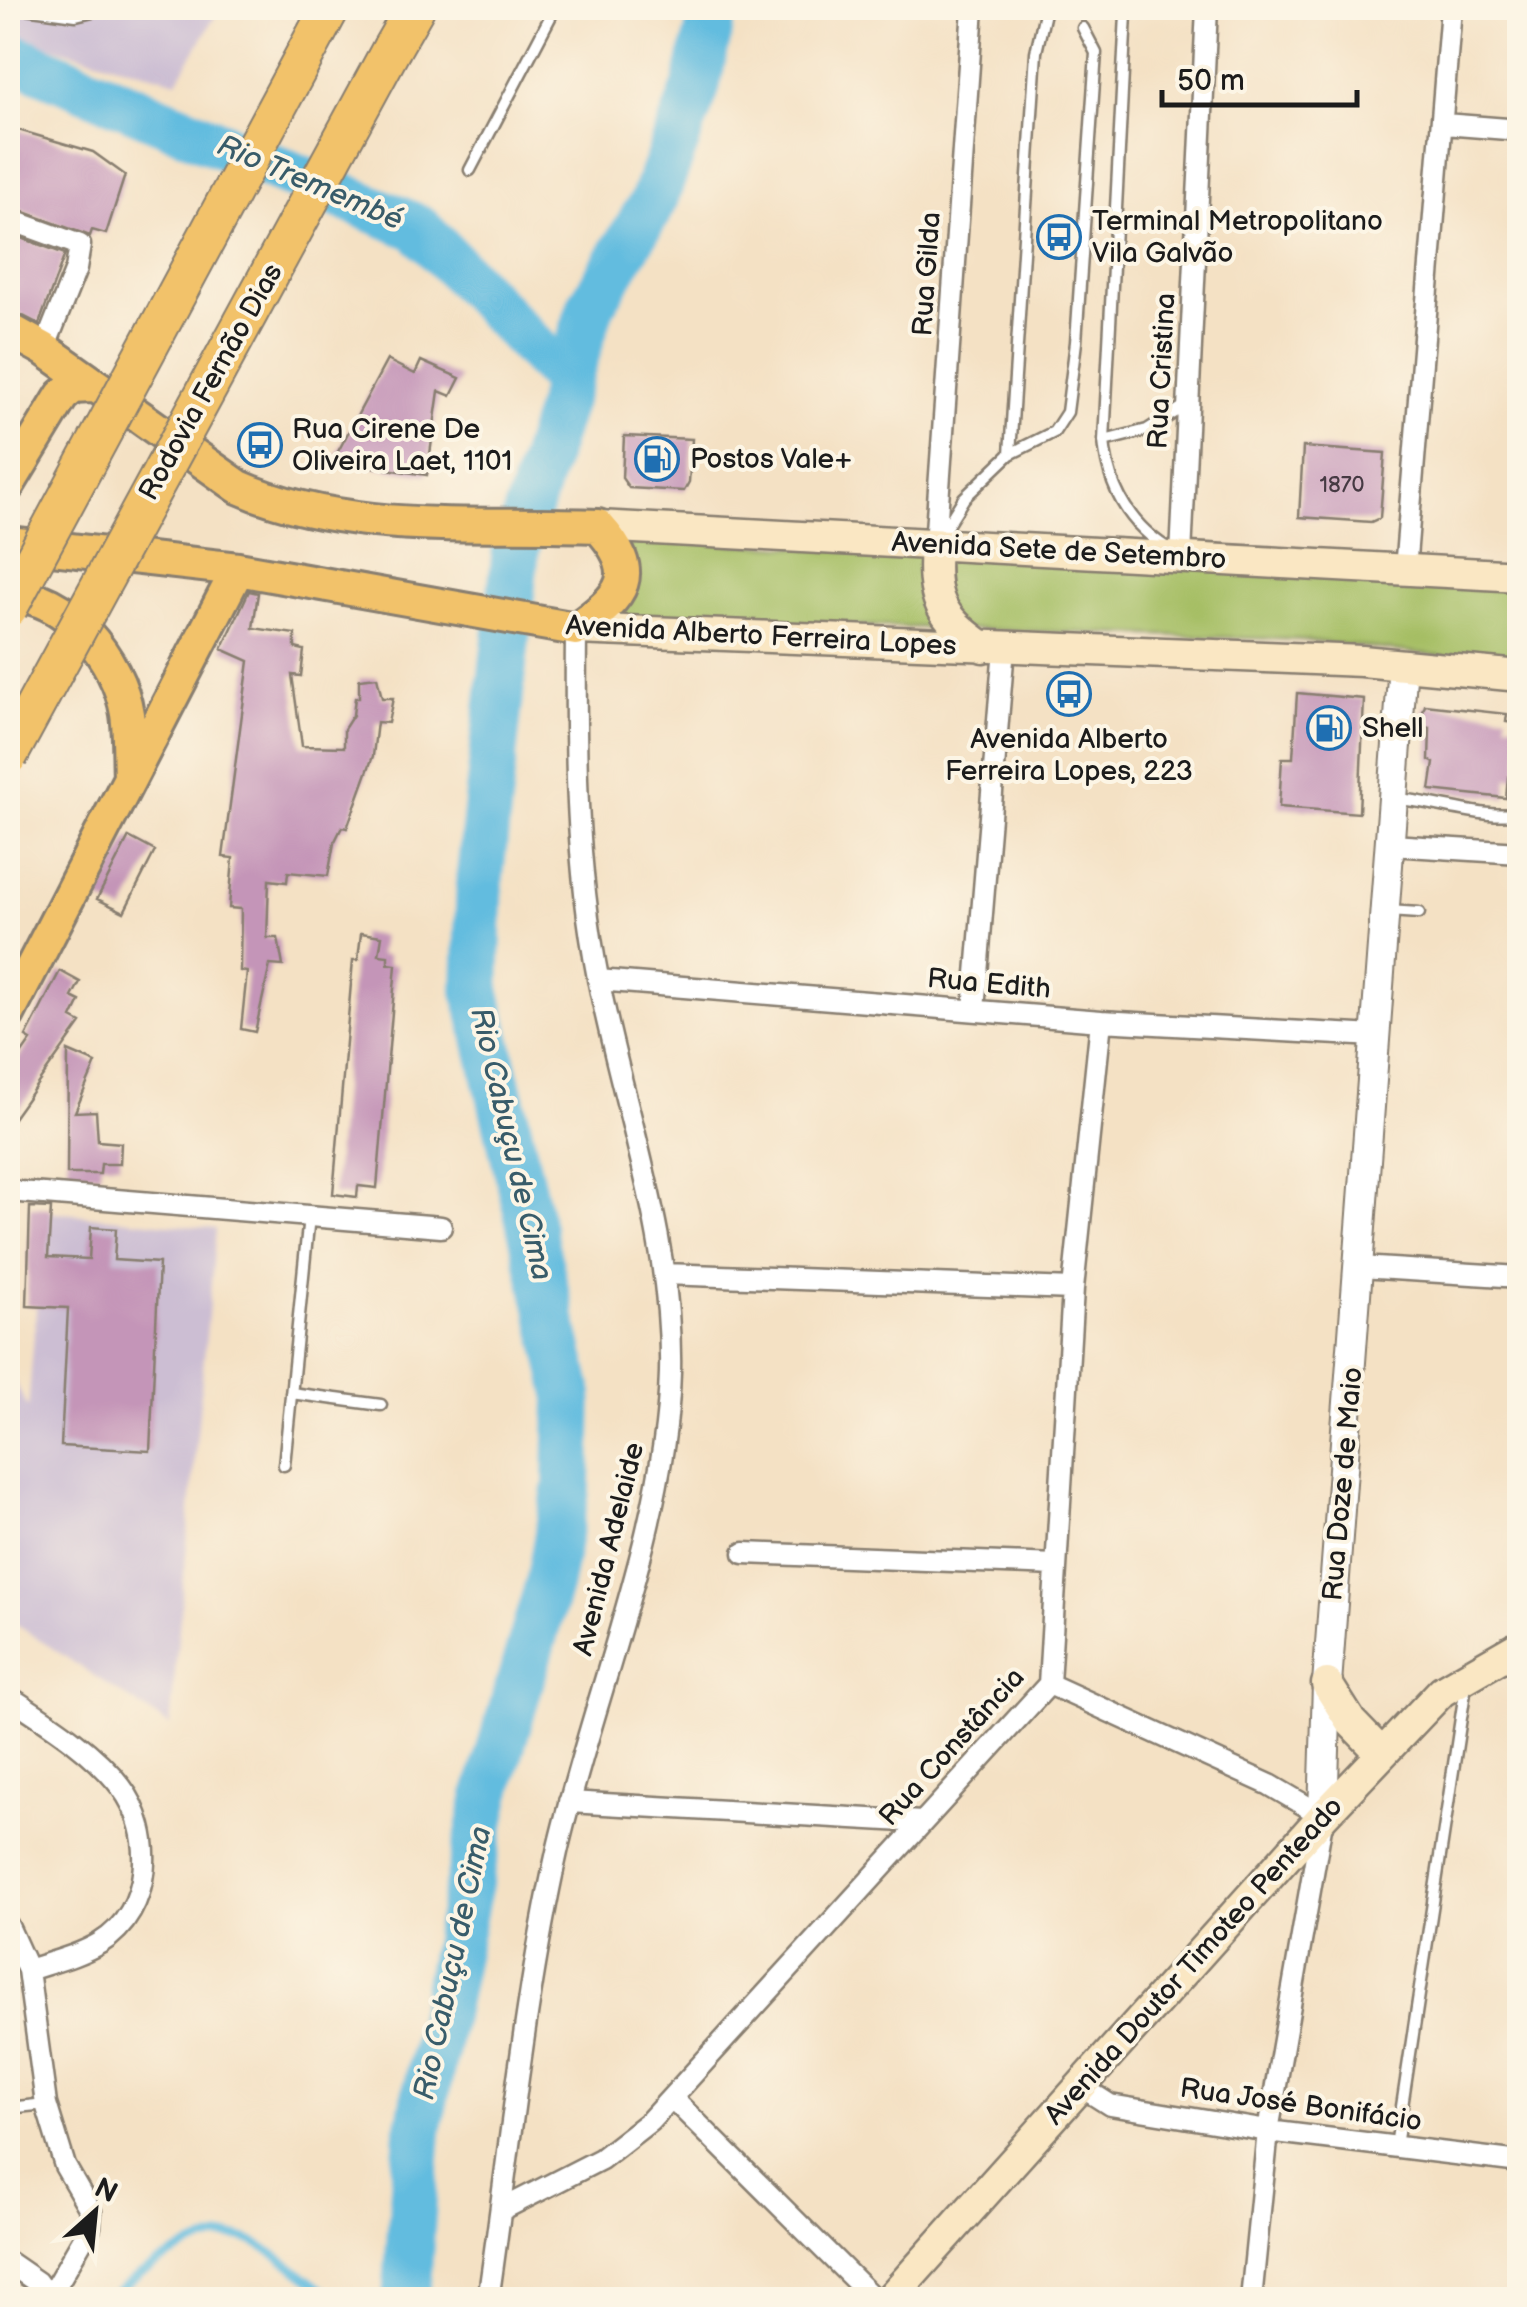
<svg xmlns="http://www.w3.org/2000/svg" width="1527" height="2307" font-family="'Balsamiq Sans',sans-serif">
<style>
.industrial{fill:#ccbed3}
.green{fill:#a5be64;stroke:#606d40;stroke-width:2.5}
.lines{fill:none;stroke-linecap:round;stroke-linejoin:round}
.stream{stroke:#62bcdf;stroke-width:8}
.river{stroke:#62bcdf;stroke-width:48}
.building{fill:#c495b8}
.service-casing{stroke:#887e70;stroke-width:15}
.minor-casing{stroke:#887e70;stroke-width:25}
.tertiary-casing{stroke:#887e70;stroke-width:32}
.secondary-casing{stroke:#887e70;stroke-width:35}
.primary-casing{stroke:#887e70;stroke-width:38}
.motorway-casing{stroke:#887e70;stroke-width:42}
.service{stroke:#fff;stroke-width:10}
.minor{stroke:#fff;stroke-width:20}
.tertiary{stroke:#fff;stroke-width:28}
.secondary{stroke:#fae7c3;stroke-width:30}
.primary{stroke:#f2c26a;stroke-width:32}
.motorway{stroke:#f2c26a;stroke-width:38}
.motorway-bridge-casing{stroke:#887e70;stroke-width:42;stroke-linecap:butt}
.motorway-bridge{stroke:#f2c26a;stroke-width:38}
.labels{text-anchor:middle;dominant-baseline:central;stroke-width:8;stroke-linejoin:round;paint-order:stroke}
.number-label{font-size:22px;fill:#463a43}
.poi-label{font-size:28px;fill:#1c1c1c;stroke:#fcf5e5;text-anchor:start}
.street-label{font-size:28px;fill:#1c1c1c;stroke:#fcf5e5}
.water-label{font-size:30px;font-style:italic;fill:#385c6a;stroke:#fcf5e5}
</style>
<rect width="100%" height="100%" fill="#fcf5e5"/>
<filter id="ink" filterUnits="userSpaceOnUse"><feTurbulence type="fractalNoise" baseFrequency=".01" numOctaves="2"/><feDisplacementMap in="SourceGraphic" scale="20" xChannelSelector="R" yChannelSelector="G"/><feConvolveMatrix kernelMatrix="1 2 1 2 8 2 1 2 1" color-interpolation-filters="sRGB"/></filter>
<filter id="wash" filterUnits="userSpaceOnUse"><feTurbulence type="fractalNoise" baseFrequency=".0048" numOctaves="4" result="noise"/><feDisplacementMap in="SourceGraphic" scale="40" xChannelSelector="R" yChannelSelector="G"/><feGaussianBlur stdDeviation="2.25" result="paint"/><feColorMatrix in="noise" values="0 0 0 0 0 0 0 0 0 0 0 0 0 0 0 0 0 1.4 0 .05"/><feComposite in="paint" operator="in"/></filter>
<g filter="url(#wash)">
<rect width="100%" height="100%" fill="#f4e1c4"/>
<path class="industrial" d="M8 8H220L177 81 8 35Z
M44 1211 216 1229 170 1726 8 1619V1367L28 1408Z"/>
<path class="green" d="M629 539 1519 582V665L1301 640 616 618Z"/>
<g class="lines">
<path class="stream" d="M106 2300C137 2275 204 2226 246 2239 268 2246 315 2285 338 2300"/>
<path class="river" d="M8 55 418 228 565 380
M406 2300 418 2131 487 1795 549 1583 567 1485 569 1393 476 990 480 875 516 548 591 306 653 202 696 87 714 8"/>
</g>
<g id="blocks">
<path class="building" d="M8 127 93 152 125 175 106 234 92 230 90 236 8 206Z
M8 233 65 254 39 324 8 308Z
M387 360 415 374 421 361 460 378 451 396 439 391 427 475 333 461Z
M624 436 692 439 689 482 684 491 629 488 622 478Z
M1303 447 1385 453 1380 518 1371 522 1299 517Z
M249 591 258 593 253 628 295 634V648L304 650 301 676 292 675 302 746 344 747V729L353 715 355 698H359V679L377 677 382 698H393L388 723 377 722 373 756 347 828 342 827 334 843 328 876 288 872 287 882 269 880 267 938H278L283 966 270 965 255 1032 241 1029 247 972 240 971 241 909 229 908 233 858 223 857 249 661 222 649Z
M1297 693 1364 699 1359 813 1279 807 1282 758H1293Z
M1425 705 1507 714 1506 722 1520 724 1518 778 1508 777 1506 798 1430 790 1434 763 1429 760 1430 728 1419 726Z
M129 837 155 851 124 912 97 899Z
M361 933 382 936 379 955 388 956V964L396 965 377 1188 358 1186 357 1197 333 1194 353 960H358Z
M60 971 80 982 72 997 80 1001 72 1018 81 1023 8 1125V1073L31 1040 26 1037Z
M68 1051 96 1063 75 1112 96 1111 98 1141 121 1143 120 1164H101L100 1174H67Z
M30 1207 51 1208 48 1257 89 1259 91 1227 116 1229 114 1260 159 1263 150 1451 61 1446 68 1308 27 1306Z"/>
</g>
</g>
<g filter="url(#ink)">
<use href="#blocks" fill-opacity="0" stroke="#887e70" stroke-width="2.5"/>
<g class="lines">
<g class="service-casing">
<path id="service" d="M25 8 76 15 105 8
M1126 14 1104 441C1108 486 1128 523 1167 548
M470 170 555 8
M1104 441 1147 430 1188 404
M1010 454 1036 52 1046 8
M941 535 964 498 1010 454 1054 432 1067 412 1076 342 1096 53 1083 28
M1395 799C1431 800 1493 822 1520 812
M1388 911 1419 913
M291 1393 381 1405
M284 1465 309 1216
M8 2108 46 2104
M1396 2146 1466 1685"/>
</g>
<g class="minor-casing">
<path id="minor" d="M1444 124 1520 130
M8 219 80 245 76 269 44 349
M935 545 973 8
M1181 556 1207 8
M1405 570 1451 8
M1391 845 1520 853
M598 980 1101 1021 1376 1036
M974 1010 1004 648
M8 1191 441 1227
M1360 1267 1520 1277
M664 1274 1073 1289
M744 1553 1056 1565
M1049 1684 1270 1785 1323 1816 1268 2131 1251 2300
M8 1696C46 1721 93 1750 121 1787 156 1832 153 1911 100 1943 78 1956 52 1962 28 1970
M569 1802 922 1822
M8 1926 28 1970 46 2104 65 2166 91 2211 90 2227 49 2298
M1080 2086 1110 2105 1268 2131 1520 2162
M672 2098 875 2300
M501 2210 601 2159 650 2121 1049 1684 1073 1289 1101 1021
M8 2262 37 2282 50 2300
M488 2300C510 2150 524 1999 557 1852 592 1699 666 1527 670 1372 673 1239 623 1107 598 978 575 861 575 747 576 629"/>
</g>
<g class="tertiary-casing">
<path id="tertiary" d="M1323 1816 1327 1684 1403 664"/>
</g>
<g class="secondary-casing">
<path id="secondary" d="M598 526 1520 576
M935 545C931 599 939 616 983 647
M576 629 1362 661 1520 676
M1327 1684 1351 1722 1382 1754
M889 2300 1323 1816 1442 1691 1520 1646"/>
</g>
<g class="primary-casing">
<path id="primary" d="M8 329 44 349 239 487C350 536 479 521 598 526 642 574 624 596 576 629L238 569 8 543
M8 485 62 396 73 387 92 386
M8 595C65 592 119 660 127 714 130 734 129 756 130 777
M8 1014 238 569"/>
</g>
<g class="motorway-casing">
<path id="motorway" d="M392 48 415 8"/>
</g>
<use href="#service" class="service"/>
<use href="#minor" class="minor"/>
<use href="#tertiary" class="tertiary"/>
<use href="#secondary" class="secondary"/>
<use href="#primary" class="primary"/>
<use href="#motorway" class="motorway"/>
<g class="motorway-bridge-casing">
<path id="motorway-bridge" d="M8 608 329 10
M8 756 392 48"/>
</g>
<use href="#motorway-bridge" class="motorway-bridge"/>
</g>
</g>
<defs>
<g id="bus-ring" transform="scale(2.25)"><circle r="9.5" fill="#fcf5e5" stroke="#1f6fb2" stroke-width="1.5"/><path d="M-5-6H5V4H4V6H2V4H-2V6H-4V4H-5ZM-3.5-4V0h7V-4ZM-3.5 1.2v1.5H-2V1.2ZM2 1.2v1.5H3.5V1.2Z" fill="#1f6fb2"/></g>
<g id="fuel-ring" transform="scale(2.25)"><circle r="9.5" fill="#fcf5e5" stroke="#1f6fb2" stroke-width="1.5"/><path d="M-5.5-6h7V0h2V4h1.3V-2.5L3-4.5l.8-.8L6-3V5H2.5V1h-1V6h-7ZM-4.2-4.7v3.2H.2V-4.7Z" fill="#1f6fb2"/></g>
</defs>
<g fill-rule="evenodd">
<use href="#bus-ring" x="1059" y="237"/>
<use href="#bus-ring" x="260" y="445"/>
<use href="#fuel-ring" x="657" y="459"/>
<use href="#bus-ring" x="1069" y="694"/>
<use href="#fuel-ring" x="1329" y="728"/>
</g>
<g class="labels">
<g class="number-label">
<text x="1342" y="485">1870</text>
</g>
<g class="poi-label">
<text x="1092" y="221">Terminal Metropolitano<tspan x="1092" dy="32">Vila Galvão</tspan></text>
<text x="292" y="429">Rua Cirene De<tspan x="292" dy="32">Oliveira Laet, 1101</tspan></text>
<text x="690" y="459">Postos Vale+</text>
<text x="1362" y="728">Shell</text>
<text x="1069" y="739" text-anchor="middle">Avenida Alberto<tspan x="1069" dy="32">Ferreira Lopes, 223</tspan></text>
</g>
<g class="street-label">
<text transform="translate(927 274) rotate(-86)">Rua Gilda</text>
<text transform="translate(1162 371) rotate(-87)">Rua Cristina</text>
<text transform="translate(211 382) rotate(-61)">Rodovia Fernão Dias</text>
<text transform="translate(1059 551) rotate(3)">Avenida Sete de Setembro</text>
<text transform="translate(761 636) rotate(3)">Avenida Alberto Ferreira Lopes</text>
<text transform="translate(989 984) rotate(5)">Rua Edith</text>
<text transform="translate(1343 1484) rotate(-85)">Rua Doze de Maio</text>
<text transform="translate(609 1549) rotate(-76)">Avenida Adelaide</text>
<text transform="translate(952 1747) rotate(-48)">Rua Constância</text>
<text transform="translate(1194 1961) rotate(-48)">Avenida Doutor Timoteo Penteado</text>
<text transform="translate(1301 2105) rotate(8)">Rua José Bonifácio</text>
</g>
<g class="water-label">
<text transform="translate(310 183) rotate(23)">Rio Tremembé</text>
<text transform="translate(511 1144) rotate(77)">Rio Cabuçu de Cima</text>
<text transform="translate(453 1963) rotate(-78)">Rio Cabuçu de Cima</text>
</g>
</g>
<rect width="1527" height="2307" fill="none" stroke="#fcf5e5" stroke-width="40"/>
<g transform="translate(95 2212) rotate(27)" stroke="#fcf5e5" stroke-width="8" paint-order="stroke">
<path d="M0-8L18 38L0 25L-18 38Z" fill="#1c1c1c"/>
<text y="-15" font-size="28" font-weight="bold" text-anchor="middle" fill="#1c1c1c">N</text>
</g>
<path d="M1162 90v15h195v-15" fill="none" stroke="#1c1c1c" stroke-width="5"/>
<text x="1177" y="90" font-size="30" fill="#1c1c1c" stroke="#fcf5e5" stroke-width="8" paint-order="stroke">50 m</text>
</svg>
